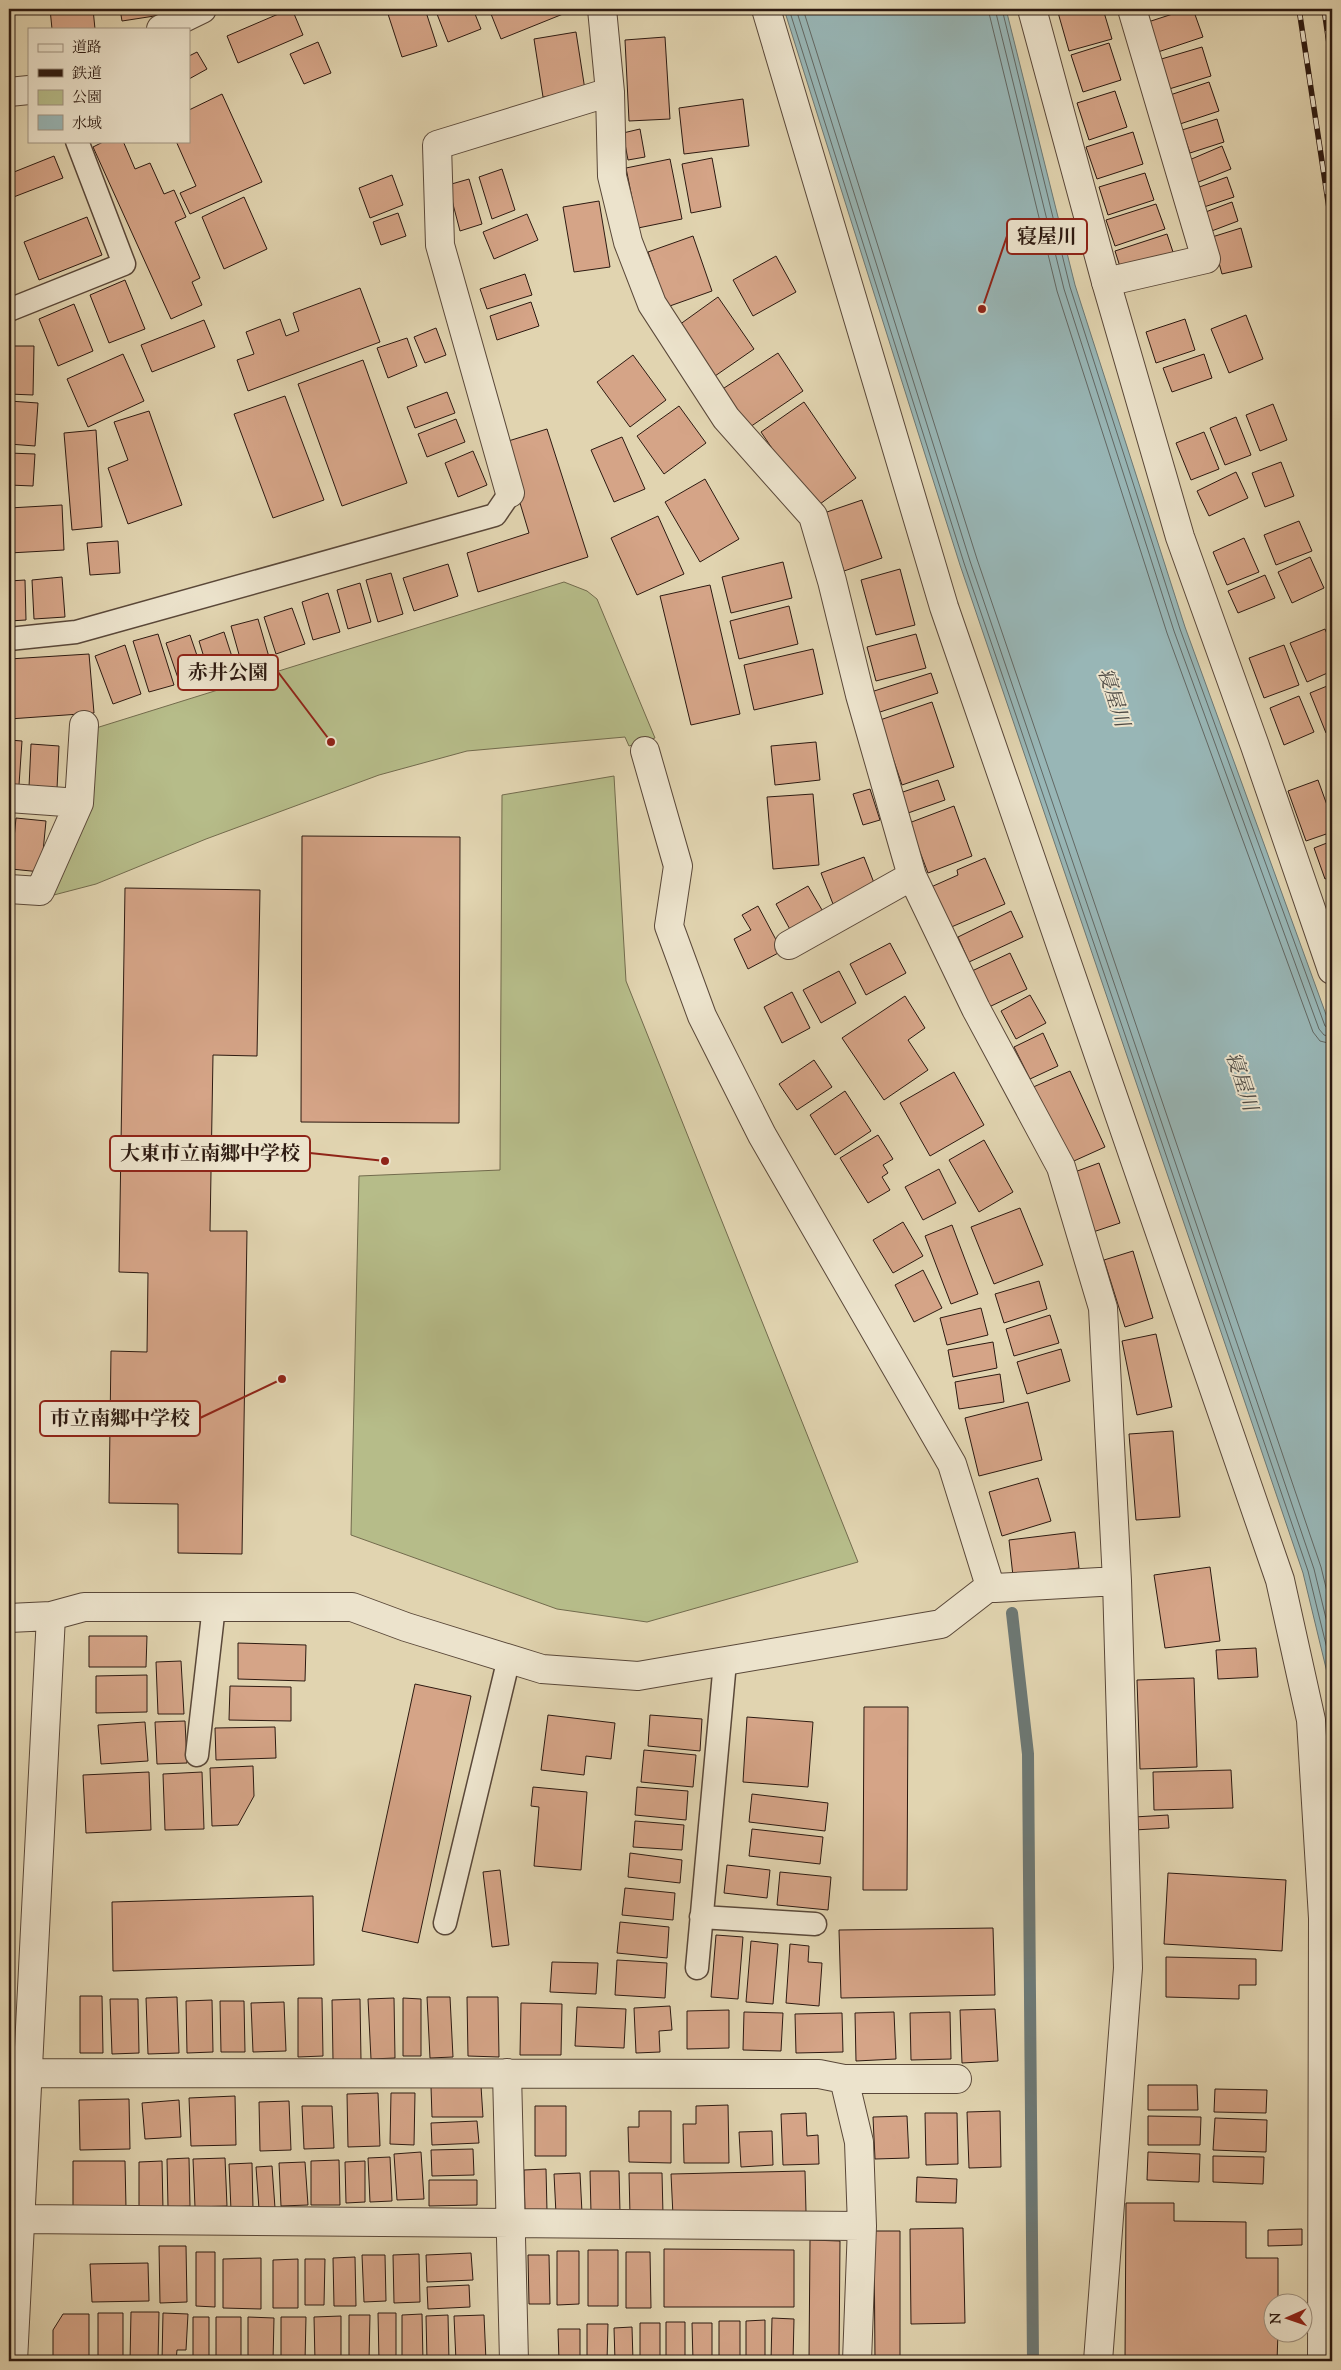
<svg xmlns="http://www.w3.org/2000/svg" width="1341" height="2370" font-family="'Sorts Mill Goudy','Noto Serif JP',serif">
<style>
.green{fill:#b6bc89;stroke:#726b4d}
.water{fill:#98b6b6;stroke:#6d7874}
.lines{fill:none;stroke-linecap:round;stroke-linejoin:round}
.shore{stroke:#626864;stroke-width:1}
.stream{stroke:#6d7874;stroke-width:12}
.building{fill:#d5a487;stroke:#2d1a11}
.service-casing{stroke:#5a4839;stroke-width:25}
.minor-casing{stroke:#5a4839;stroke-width:30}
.tertiary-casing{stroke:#5a4839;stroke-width:30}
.service{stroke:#ece3cc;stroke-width:22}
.minor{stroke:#ece3cc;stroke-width:28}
.tertiary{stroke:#ece3cc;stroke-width:28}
.rail-casing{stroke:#2d1a11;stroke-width:5.5}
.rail{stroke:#ece3cc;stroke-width:4;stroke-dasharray:11;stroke-linecap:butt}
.labels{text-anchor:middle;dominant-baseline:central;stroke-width:4;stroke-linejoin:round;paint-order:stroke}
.water-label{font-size:20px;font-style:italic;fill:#4d4943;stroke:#ece3cc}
.leader{fill:none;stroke:#8f2418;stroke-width:2}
.callout-dot{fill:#8f2418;stroke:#ece3cc;stroke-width:2}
.callout{fill:#ece3cc;stroke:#8f2418;stroke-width:2}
.callout-label{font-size:20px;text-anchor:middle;font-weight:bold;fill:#2d1a11}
</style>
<rect width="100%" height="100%" fill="#e1d4b0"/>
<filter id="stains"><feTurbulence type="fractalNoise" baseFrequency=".004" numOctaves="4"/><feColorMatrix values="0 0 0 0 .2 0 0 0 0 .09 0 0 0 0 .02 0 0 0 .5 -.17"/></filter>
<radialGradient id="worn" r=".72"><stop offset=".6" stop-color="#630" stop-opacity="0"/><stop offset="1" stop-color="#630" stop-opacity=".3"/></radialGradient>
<path class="green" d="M564 582 587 591 597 599 655 738 629 746 625 737 467 751 379 775 206 839 96 884 50 896 96 728Z
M614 776 626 981 858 1562 647 1622 557 1609 351 1535 359 1176 500 1170 502 795Z"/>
<path class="water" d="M784 9H1006L1075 285 1185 627 1332 1031V1693L1303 1573 960 565Z"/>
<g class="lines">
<path class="shore" d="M789 9 964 563 1308 1571 1332 1669
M796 9 970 561 1314 1569 1332 1643
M803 9 977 559 1321 1567 1332 1612
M988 9 1057 291 1167 633 1313 1032 1320 1041 1332 1044
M995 9 1064 289 1174 631 1319 1029 1324 1035 1332 1037
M1002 9 1070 287 1180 629 1325 1026 1332 1030"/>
<path class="stream" d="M1012 1613 1028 1754 1033 2361"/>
</g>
<path class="building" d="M50 9H93L95 29H52Z
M120 9H173L174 13 122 21Z
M290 9H292L303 35 238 63 227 36Z
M393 9H425L437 46 402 57 387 11Z
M435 9H473L481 29 448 42Z
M489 9H561L563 14 501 39Z
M1057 9H1103L1112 39 1069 51Z
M1188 9H1193L1203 37 1158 52 1148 22Z
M576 32 585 90 543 97 534 39Z
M665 37 670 119 629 121 625 40Z
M318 42 331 73 304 84 290 54Z
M1109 43 1121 80 1083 92 1071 55Z
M1202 47 1211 76 1166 90 1158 60Z
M197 52 207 69 189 79V56Z
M1209 82 1219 111 1177 125 1167 96Z
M1115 91 1127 127 1089 140 1077 103Z
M222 94 262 182 190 214 180 193 196 186 176 141H189V110Z
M743 99 749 146 684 154 679 108Z
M1217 119 1224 142 1190 153 1182 130Z
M640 129 645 157 628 160 623 133Z
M1133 132 1143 164 1097 179 1086 147Z
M105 141H123L135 169 150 163 164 194 174 190 186 217 175 222 200 278 192 282 202 305 171 319 93 147Z
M1222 146 1231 169 1196 183 1187 161Z
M54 156 63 178 11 198 9 191V174Z
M712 158 721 207 691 213 682 164Z
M670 159 682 219 638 228 626 168Z
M502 169 515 210 492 219 479 177Z
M1145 173 1154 200 1108 215 1099 187Z
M392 175 403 205 370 218 359 188Z
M1227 177 1234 197 1201 208 1194 189Z
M469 179 482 224 460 231 448 185Z
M244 197 267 249 224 269 202 217Z
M599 201 610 267 574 272 563 207Z
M1232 202 1238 221 1209 232 1203 213Z
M1156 204 1165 229 1115 246 1106 220Z
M398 213 406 236 381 245 373 222Z
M527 214 538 240 494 259 483 232Z
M87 217 102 255 39 280 24 242Z
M1241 228 1252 267 1222 274 1212 237Z
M1167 234 1174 255 1122 273 1115 251Z
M693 236 712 291 667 307 648 252Z
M776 256 796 292 753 316 733 280Z
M525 274 532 295 487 309 480 289Z
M125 280 145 329 109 343 90 295Z
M360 288 380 342 248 391 237 360 254 354 246 332 280 319 286 336 299 331 293 313Z
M718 297 754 349 715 376 679 325Z
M531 302 539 326 497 340 490 316Z
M74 304 93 351 58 366 39 319Z
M1246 315 1263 359 1229 373 1211 329Z
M1185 319 1195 350 1156 363 1146 332Z
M204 320 215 347 152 372 141 345Z
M436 328 446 355 425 363 414 337Z
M407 338 417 366 388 378 377 348Z
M9 346H34L33 395 9 394Z
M778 353 803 391 747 429 721 390Z
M123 354 144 401 88 427 67 379Z
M1204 354 1212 378 1172 392 1163 368Z
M633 355 666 400 630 427 597 382Z
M363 360 407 483 342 506 298 384Z
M447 392 455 413 415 428 407 407Z
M285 396 324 500 273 518 234 414Z
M9 401 38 403 35 446 9 444Z
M804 402 856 478 813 509 761 432Z
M1273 404 1287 440 1260 451 1246 415Z
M679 406 706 443 664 474 637 436Z
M149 411 182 505 128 524 108 468 128 460 114 422Z
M1236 417 1251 455 1225 465 1210 428Z
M456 419 465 442 427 457 418 434Z
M547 429 588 557 478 592 467 553 529 533 502 443Z
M96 430 102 527 72 530 64 433Z
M1204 432 1219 469 1191 480 1176 443Z
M622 437 645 489 614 502 591 450Z
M473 451 487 485 458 497 445 463Z
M9 453 35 454 33 486 9 485Z
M1281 462 1294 496 1265 507 1252 473Z
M1236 472 1248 498 1209 516 1197 491Z
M705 479 739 539 700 562 665 502Z
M862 500 882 558 844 571 824 513Z
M62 505 64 550 9 553V508Z
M658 516 684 574 637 595 611 538Z
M1299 521 1312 551 1276 565 1264 535Z
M1244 538 1259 572 1227 585 1213 552Z
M118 541 120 573 90 575 87 543Z
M1310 557 1324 588 1292 603 1278 572Z
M783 562 792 598 731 613 722 577Z
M448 564 458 596 414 611 403 578Z
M900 569 915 625 876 635 861 580Z
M391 573 403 614 378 622 366 580Z
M1265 575 1275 598 1238 613 1228 591Z
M62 577 65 617 34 619 32 580Z
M25 580 26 620 9 621V581Z
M360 583 371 622 348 629 337 590Z
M710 585 740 714 691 725 660 596Z
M328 593 340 632 313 640 302 602Z
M789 606 798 644 739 659 730 621Z
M292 608 305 644 276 654 264 617Z
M258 619 269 657 242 665 231 626Z
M1325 629 1332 647V671L1307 682 1290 643Z
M224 632 236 669 210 677 199 641Z
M158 634 174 685 149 692 133 641Z
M916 634 926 668 876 681 867 647Z
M190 635 204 676 180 684 166 643Z
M125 645 141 694 113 704 95 656Z
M1284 645 1299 685 1264 698 1249 658Z
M813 649 823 694 754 710 744 665Z
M89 654 94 713 9 719V659Z
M931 673 938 693 877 713 871 692Z
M1332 684V730L1326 733 1310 693Z
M1299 696 1314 732 1284 745 1270 708Z
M932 702 954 767 902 785 880 720Z
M9 740 22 741 19 785H9Z
M816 742 820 780 775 785 771 746Z
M31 744 59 746 57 789 29 787Z
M938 780 945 800 908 813 900 793Z
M1318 780 1332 819V832L1306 841 1288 791Z
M870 789 880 820 863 825 853 794Z
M813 794 819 865 773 869 767 797Z
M954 806 972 856 928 873 909 823Z
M16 818 46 821 41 872 11 869Z
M302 836 460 837 459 1123 301 1122Z
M1332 841V876L1325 879 1314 848Z
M864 857 876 888 833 904 821 873Z
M985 858 1005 904 949 928 931 887 958 875 957 870Z
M808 886 825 915 792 933 776 904Z
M125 888 260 890 257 1056 213 1055 210 1231H247L242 1554 178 1553V1504L109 1503 111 1351 147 1352 148 1273 119 1272Z
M758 906 782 951 748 969 734 939 751 930 742 915Z
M1011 911 1023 937 969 962 958 937Z
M890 943 906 973 866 995 850 964Z
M1010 953 1027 989 989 1007 972 971Z
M839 971 856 1003 821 1023 803 990Z
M792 992 810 1028 782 1043 764 1007Z
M1030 995 1046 1023 1016 1039 1001 1011Z
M905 996 925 1028 908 1040 928 1070 884 1100 842 1038Z
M1043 1033 1058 1066 1030 1079 1014 1047Z
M814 1060 832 1087 797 1110 779 1084Z
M1070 1071 1105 1147 1065 1165 1031 1088Z
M954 1072 984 1125 930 1156 900 1103Z
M845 1091 871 1131 835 1155 810 1115Z
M878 1135 893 1159 883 1165 888 1173 882 1177 890 1190 868 1203 840 1158Z
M984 1140 1013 1192 979 1212 949 1160Z
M1099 1163 1120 1223 1093 1232 1072 1173Z
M939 1169 956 1203 923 1220 905 1187Z
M1020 1208 1043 1265 994 1284 971 1227Z
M903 1222 923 1256 893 1273 873 1240Z
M952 1225 978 1294 951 1304 925 1236Z
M1133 1251 1153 1318 1125 1327 1104 1260Z
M923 1270 942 1308 914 1322 895 1285Z
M1039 1281 1047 1309 1004 1323 995 1294Z
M981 1308 988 1335 947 1345 940 1318Z
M1050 1315 1059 1343 1014 1356 1006 1329Z
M1156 1334 1172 1407 1137 1415 1122 1341Z
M993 1342 997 1368 953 1377 948 1350Z
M1061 1349 1070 1381 1027 1394 1017 1362Z
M1000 1374 1004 1402 959 1409 955 1382Z
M1028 1402 1042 1460 979 1476 965 1418Z
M1173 1431 1180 1517 1136 1520 1129 1434Z
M1038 1478 1051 1521 1002 1536 989 1492Z
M1075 1532 1079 1568 1013 1576 1009 1540Z
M1210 1567 1220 1641 1165 1648 1154 1575Z
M89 1636H147L146 1667H89Z
M238 1643 306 1645 305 1681 238 1679Z
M1256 1648 1258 1677 1218 1679 1216 1650Z
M181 1661 184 1714H158L156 1662Z
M147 1675V1712L96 1713V1676Z
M1194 1678 1197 1767 1140 1769 1137 1680Z
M415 1684 471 1696 418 1943 362 1931Z
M230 1686 291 1687V1721L229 1720Z
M864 1707H908L907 1890H863Z
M548 1715 615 1723 611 1759 586 1756 584 1775 541 1770Z
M650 1715 702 1719 700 1751 648 1746Z
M747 1717 813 1722 808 1787 743 1782Z
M185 1721 187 1763 157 1764 155 1722Z
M145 1722 148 1761 101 1764 98 1725Z
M275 1727 276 1758 216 1760 215 1728Z
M644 1750 696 1755 693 1787 641 1782Z
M253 1766 254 1796 238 1825 212 1826 210 1768Z
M1231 1770 1233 1808 1154 1810 1153 1772Z
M149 1772 151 1830 86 1833 83 1775Z
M202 1772 204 1829 165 1830 163 1774Z
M533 1787 587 1792 581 1870 534 1866 539 1807 531 1806Z
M637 1787 688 1791 686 1820 635 1815Z
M752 1794 828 1803 825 1831 749 1822Z
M1168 1815 1169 1828 1134 1830V1817Z
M635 1821 684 1825 682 1850 633 1847Z
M752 1829 823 1837 820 1864 749 1856Z
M630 1853 682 1860 680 1883 628 1877Z
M727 1865 770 1870 767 1898 724 1893Z
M500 1870 509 1945 492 1947 483 1872Z
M780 1872 831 1877 828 1910 777 1905Z
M1168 1873 1286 1880 1282 1951 1164 1944Z
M625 1888 675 1893 673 1920 622 1915Z
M313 1896 314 1965 113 1971 112 1902Z
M620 1922 669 1927 667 1958 617 1953Z
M993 1928 995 1995 841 1998 839 1930Z
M716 1935 743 1937 738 1999 711 1997Z
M751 1941 778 1944 773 2004 746 2002Z
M790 1944 809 1946 808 1962 822 1963 819 2006 786 2003Z
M1166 1957 1256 1959V1985H1239V1999L1166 1997Z
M617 1960 667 1963 665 1998 615 1995Z
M552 1962 598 1963 596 1994 550 1992Z
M80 1996H102L103 2053H80Z
M177 1997 179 2053 148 2054 146 1998Z
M427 1997H450L453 2057 430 2058Z
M467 1997H498L499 2057 468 2056Z
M298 1998H322L323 2056 298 2057Z
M394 1998 395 2058 371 2059 368 1999Z
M403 1998 421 1999V2056H403Z
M110 1999H138L139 2053 112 2054Z
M360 1999 361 2060H333L332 2000Z
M212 2000 213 2052 187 2053 186 2001Z
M220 2001H244L245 2052H221Z
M284 2002 286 2051 253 2052 251 2003Z
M521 2003 562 2004 561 2055H520Z
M670 2006 672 2030 659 2031 660 2052 636 2053 634 2008Z
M577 2007 626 2009 624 2048 575 2046Z
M995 2009 998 2061 962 2063 960 2010Z
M729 2010V2048L687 2049V2011Z
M744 2012 783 2013 781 2051 743 2050Z
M894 2012 896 2059 856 2061 855 2013Z
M950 2012 951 2059 911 2060 910 2013Z
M842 2013 843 2052 796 2053 795 2014Z
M1148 2085H1197L1198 2110H1148Z
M481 2086 483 2117H432L431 2087Z
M1215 2089 1267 2090 1266 2113 1214 2112Z
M378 2093 380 2146 348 2147 347 2094Z
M391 2093H415L414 2145 390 2144Z
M235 2096 236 2145 191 2146 189 2098Z
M129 2099 130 2149 80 2150 79 2100Z
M179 2100 181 2137 145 2139 142 2103Z
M289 2101 291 2150 260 2151 259 2102Z
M728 2105 729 2163H684L683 2124H696V2106Z
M302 2106H332L334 2148 304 2149Z
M535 2106H566V2156H535Z
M639 2111H671V2163L629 2162 628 2127H639Z
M1000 2111 1001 2167 969 2168 967 2112Z
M806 2113 807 2136 818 2135 819 2164 783 2165 781 2114Z
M925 2113H957L958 2164 926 2165Z
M907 2116 909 2158 875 2159 873 2117Z
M1148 2116 1201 2117 1200 2145H1148Z
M1215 2118 1267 2120 1266 2152 1213 2150Z
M477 2121 479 2143 432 2145 431 2123Z
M772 2131 773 2165 741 2167 739 2132Z
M473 2149 474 2175 432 2176 431 2150Z
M421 2152 424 2199 397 2200 394 2154Z
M1148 2152 1200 2154 1199 2182 1147 2180Z
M1213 2156 1264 2157 1263 2184 1213 2182Z
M390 2157 392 2201 370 2202 368 2158Z
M189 2158 190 2206 168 2207 167 2159Z
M225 2158 227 2206 195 2207 193 2159Z
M339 2160 340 2205H311V2161Z
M73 2161H125L126 2208H73Z
M162 2161 163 2210H139V2162Z
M365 2161V2202L346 2203 345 2162Z
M305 2162 308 2205 281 2206 279 2163Z
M252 2163 253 2209 231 2210 229 2164Z
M272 2166 275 2208 259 2209 256 2167Z
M546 2169 547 2211 525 2212 524 2170Z
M590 2171H619L620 2212 591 2213Z
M805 2171 806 2212 673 2216 671 2174Z
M580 2173 582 2213 556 2214 554 2174Z
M629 2173H662L663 2215H630Z
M917 2177 957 2179 956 2203 916 2202Z
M429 2180H477V2205L429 2206Z
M1126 2203H1174V2221L1246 2222V2258H1278V2302H1274V2332H1278L1277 2361H1125Z
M963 2228 965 2323 911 2324 910 2229Z
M1302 2229V2245L1268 2246V2230Z
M874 2231H900V2361H875Z
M810 2240 840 2241 839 2361H809Z
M159 2246H186L187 2302 160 2303Z
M664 2249 794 2250V2307H664Z
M588 2250H618V2306H588Z
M557 2251H579V2304L557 2305Z
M196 2252H215V2307L196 2306Z
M626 2252H650L651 2308H626Z
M471 2253 473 2280 427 2282 426 2255Z
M419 2254 420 2302 394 2303 393 2255Z
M362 2255H385L386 2301 364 2302Z
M528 2255H549L550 2304H529Z
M355 2257 356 2306H334L333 2258Z
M261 2258V2309L223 2308V2259Z
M298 2259V2308H273V2260Z
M305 2259H325L324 2305H305Z
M148 2263 149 2301 92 2302 90 2264Z
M469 2285 470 2307 428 2309 427 2287Z
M131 2312H159L158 2361H130Z
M98 2313H123V2361H98Z
M163 2313 188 2314 186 2350H177L176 2361H162Z
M378 2313H396V2361H379Z
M63 2314H89V2361H53V2330Z
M422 2314 423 2361H402V2315Z
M349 2315H370L369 2361H349Z
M448 2315 449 2361H427L426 2316Z
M484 2315 486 2361H456L454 2316Z
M341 2316V2361H315L314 2317Z
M193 2317H209V2361H193Z
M216 2317H241V2361H216Z
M248 2317 274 2318 273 2361H248Z
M281 2317H306L305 2361H281Z
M772 2318 794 2319 793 2361H771Z
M765 2320V2361H746V2321Z
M719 2321H740V2361H719Z
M666 2322H685V2361H666Z
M640 2323H660V2361H640Z
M692 2323H712V2361H693Z
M587 2324H608L607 2361H587Z
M632 2327 633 2361H615L614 2328Z
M558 2329H580V2361H559Z"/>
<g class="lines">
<g class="service-casing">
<path id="service" d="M9 310 124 264 77 141
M9 639 76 632 495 515 510 493
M197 1755 214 1606
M701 1917 815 1924
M445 1923 509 1658
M697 1968 725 1662"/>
</g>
<g class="minor-casing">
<path id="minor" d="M602 9 610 92 612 176 628 242 652 304 726 418 813 516 832 581 860 695 912 876 976 1009 1061 1167 1103 1308 1117 1581 1128 1968 1098 2361
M766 9 944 607 1280 1580 1311 1720 1323 1918 1322 2361
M161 29 202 9
M9 92 29 90
M1106 282 1206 259 1132 9
M510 493 440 245 437 145 610 92
M645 751 678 866 669 926 702 1016 762 1135 952 1464 990 1586
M9 798 79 803
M9 889 40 891 79 803 84 725
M789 945 912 876
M9 1618 51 1616 84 1607H352L406 1627 542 1669 638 1676 941 1624 990 1586 995 1588 1117 1581
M28 2073 819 2074 844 2079H957
M507 2073 514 2361
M844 2079 859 2142 862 2226 857 2361
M19 2219 862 2226
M13 2361 51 1616"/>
</g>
<g class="tertiary-casing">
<path id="tertiary" d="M1032 9 1106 282 1180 537 1255 746 1332 970"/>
</g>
<use href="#service" class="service"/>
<use href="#minor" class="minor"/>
<use href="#tertiary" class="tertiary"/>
<g class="rail-casing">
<path id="rail" d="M1299 9 1332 228
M1324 9 1332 64"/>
</g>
<use href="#rail" class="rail"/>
</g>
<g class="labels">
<g class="water-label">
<text transform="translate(1112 698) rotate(72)">寝屋川</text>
<text transform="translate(1240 1082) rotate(72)">寝屋川</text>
</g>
</g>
<path class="leader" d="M982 309L1007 236M331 742L278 672M385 1161L310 1153M282 1379L200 1418"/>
<g class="callout-dot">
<circle cx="982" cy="309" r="5"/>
<circle cx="331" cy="742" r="5"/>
<circle cx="385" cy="1161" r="5"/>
<circle cx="282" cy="1379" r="5"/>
</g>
<g class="callout">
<rect x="1007" y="219" width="80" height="35" rx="5"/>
<rect x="178" y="655" width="100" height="35" rx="5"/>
<rect x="110" y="1136" width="200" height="35" rx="5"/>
<rect x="40" y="1401" width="160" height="35" rx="5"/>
</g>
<g class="callout-label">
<text x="1047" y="243">寝屋川</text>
<text x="228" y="679">赤井公園</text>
<text x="210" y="1160">大東市立南郷中学校</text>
<text x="120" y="1425">市立南郷中学校</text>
</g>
<rect width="1341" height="2370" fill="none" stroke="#e1d4b0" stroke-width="30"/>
<rect x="10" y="10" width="1321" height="2350" fill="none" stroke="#2d1a11" stroke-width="2.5"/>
<rect x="15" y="15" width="1311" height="2340" fill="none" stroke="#2d1a11"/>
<rect x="28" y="28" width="162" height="115" fill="#ece3cc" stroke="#a09381"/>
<rect x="38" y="44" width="25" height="8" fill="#ece3cc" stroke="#a09381"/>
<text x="72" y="52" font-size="15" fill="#2d1a11">道路</text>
<rect x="38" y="69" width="25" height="8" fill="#2d1a11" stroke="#a09381"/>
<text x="72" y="78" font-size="15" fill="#2d1a11">鉄道</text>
<rect x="38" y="90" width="25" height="15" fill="#b6bc89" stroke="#a09381"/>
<text x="72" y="102" font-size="15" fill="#2d1a11">公園</text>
<rect x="38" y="115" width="25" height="15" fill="#98b6b6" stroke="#a09381"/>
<text x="72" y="128" font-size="15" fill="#2d1a11">水域</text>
<g transform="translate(1288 2318) rotate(268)"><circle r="24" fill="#ece3cc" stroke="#a09381"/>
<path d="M0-4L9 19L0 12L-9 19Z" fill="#8f2418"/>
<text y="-8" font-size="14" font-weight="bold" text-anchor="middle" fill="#2d1a11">N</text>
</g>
<rect width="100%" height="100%" filter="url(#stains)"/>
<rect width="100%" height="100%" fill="url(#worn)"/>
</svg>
